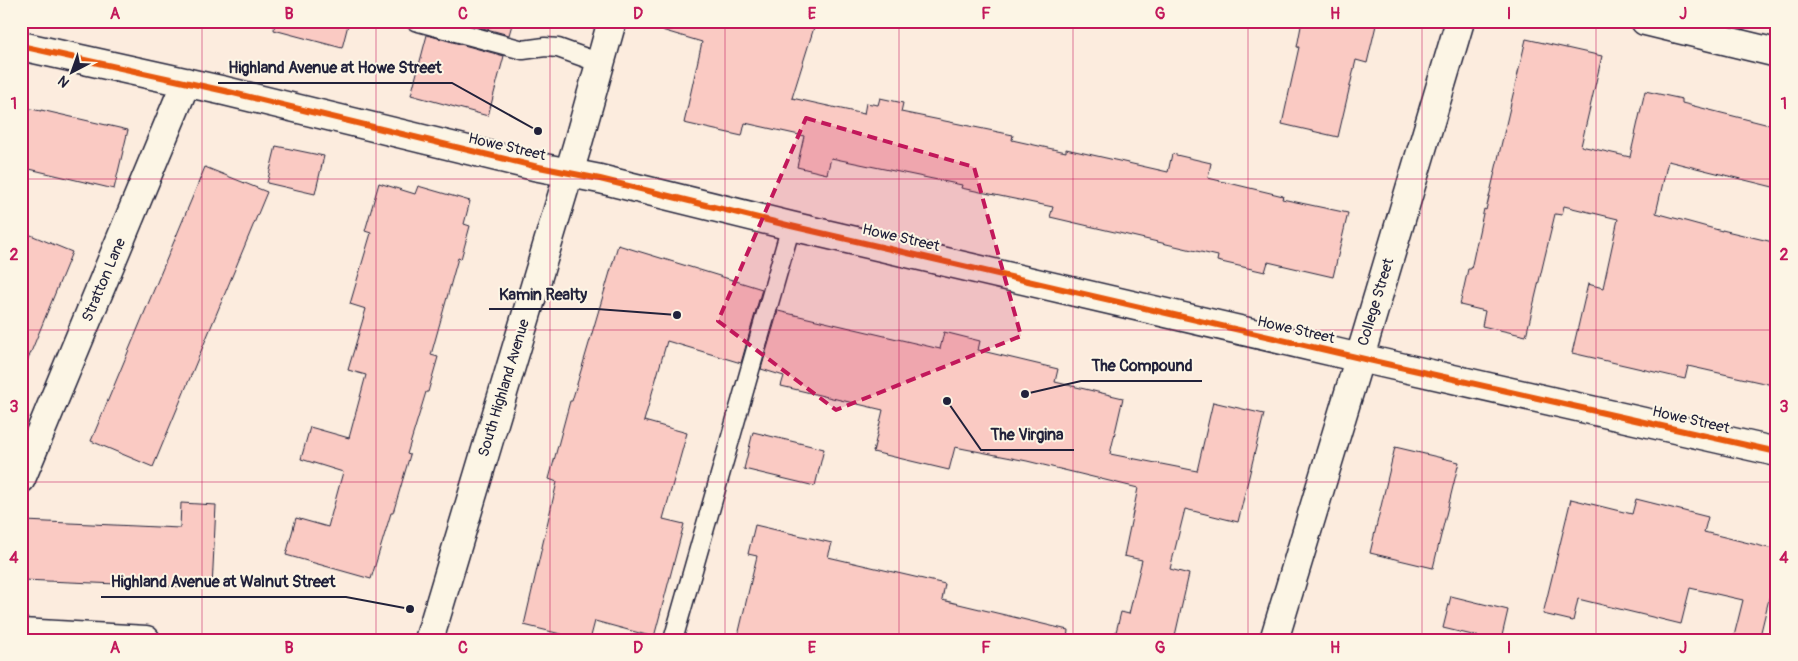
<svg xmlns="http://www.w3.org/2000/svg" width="1798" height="661" font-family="Pangolin,sans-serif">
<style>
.building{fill:#facac3;stroke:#22223b}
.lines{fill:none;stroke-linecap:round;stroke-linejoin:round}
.service-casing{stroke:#22223b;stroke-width:21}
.minor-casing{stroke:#22223b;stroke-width:31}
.secondary-casing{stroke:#22223b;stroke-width:31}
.service{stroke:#fcf5e5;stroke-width:18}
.minor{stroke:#fcf5e5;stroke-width:28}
.secondary{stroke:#fcf5e5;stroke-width:28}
.cycleway-casing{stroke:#fcf5e5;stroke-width:9}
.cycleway{stroke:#e8590c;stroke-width:6}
.marked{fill:#c2185b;fill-opacity:0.2;stroke:#c2185b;stroke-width:4;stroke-dasharray:10 6;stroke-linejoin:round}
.grid{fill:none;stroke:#c2185b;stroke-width:1;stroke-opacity:0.55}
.labels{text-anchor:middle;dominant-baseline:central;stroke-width:4;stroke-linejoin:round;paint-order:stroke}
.street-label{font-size:15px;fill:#22223b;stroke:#fcf5e5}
.leader{fill:none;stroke:#22223b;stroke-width:2}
.callout-dot{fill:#22223b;stroke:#fcf5e5;stroke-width:2}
.callout-label{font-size:16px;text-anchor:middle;font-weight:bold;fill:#22223b;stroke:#fcf5e5;stroke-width:4;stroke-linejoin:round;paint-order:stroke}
.neatline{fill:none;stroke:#c2185b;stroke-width:2}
.grid-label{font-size:16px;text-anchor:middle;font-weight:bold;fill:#c2185b}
</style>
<rect width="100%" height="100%" fill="#fcecde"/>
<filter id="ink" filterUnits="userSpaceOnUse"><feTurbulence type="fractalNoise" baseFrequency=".02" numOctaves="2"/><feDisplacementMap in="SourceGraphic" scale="10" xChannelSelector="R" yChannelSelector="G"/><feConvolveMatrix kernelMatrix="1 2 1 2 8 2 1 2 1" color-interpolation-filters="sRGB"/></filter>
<g filter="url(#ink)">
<path class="building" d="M275 21H349L342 48 274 30Z
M457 21H513L509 35Z
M656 21H816L792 98 864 114 866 103 878 105 880 98 903 103 901 112 1013 135 1012 140 1066 152V149L1168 172 1172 154 1211 163 1208 178 1283 196 1282 199 1348 213 1333 277 1268 262 1265 272 1217 261 1218 256 1050 217 1053 207 961 188 962 185 831 158 827 174 797 167 804 136 745 123 742 136 684 123 702 42 655 28Z
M1302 21H1377L1367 63 1356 60 1338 137 1282 124 1299 47H1297Z
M427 35 504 56 488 116 411 95Z
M1526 39 1602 56 1581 146 1630 157 1645 91 1682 99V103L1777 127V188L1668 161 1656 213 1722 231V230L1777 243V386L1688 366 1685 379 1572 353 1588 284 1603 288 1618 219 1564 206 1562 215 1555 214 1526 336 1482 326 1485 311 1460 305 1468 269H1471L1484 209 1486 210Z
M21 107 41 111V110L128 130 114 189 21 167Z
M276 146 324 156 315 194 267 183Z
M205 167 267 192 153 467 91 441Z
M379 183 415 194 418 186 470 201 464 224 470 226 461 259 458 258 431 355 438 357 428 392H426L407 454 410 455 393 513H391L371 579 286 555 296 518 328 527 343 472 301 459 310 427 349 438 366 375 348 370 366 309 350 304 371 233 365 231Z
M21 231 72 252 22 374H21Z
M618 245 762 289 741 363 667 341 644 421 687 433 663 519 684 524 654 637 595 621 590 640H585L524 625 557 482 549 479 570 401H572Z
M778 311 940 349 944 332 980 341 978 350 1058 369 1055 382 1123 398 1110 454 1197 471 1213 402 1264 414 1238 522 1185 509 1170 569 1189 574 1174 640H1114L1121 612 1129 614 1142 560 1124 556 1138 488 1027 461 955 447 949 470 873 452 883 410 781 386 784 376 761 369Z
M753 432 824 449 815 486 744 469Z
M1395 447 1459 462 1433 568 1370 553Z
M1571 499 1632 514 1636 499 1708 517 1704 532 1777 550V566L1759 640H1748L1734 636 1743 600 1690 588 1681 624 1578 599 1573 621 1543 614Z
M181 503 216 505 212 588 23 580 25 521 180 528Z
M755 525 832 543 828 557 945 584 942 600 1068 630 1067 640H737L757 556 748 554Z
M1451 596 1508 610 1501 640H1493L1443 628Z"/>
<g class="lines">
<g class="service-casing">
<path id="service" d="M415 21 523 50 545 47 558 48 600 63
M673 640 791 226"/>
</g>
<g class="minor-casing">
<path id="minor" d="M1645 21 1777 53
M21 46 225 91 534 166 600 179 791 226 1360 358 1777 452
M21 479 186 82
M21 633 146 640
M1274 640 1368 330 1460 21"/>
</g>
<g class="secondary-casing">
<path id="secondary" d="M429 640 577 146 612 21"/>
</g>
<use href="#service" class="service"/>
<use href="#minor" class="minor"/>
<use href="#secondary" class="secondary"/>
<g class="cycleway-casing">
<path id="cycleway" d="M21 46 225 91 534 166 600 179 791 226 1360 358 1777 452"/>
</g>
<use href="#cycleway" class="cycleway"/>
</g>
</g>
<path class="marked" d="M806 118 974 167 1021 336 836 410 718 321Z"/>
<path class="grid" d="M202 21V640M376 21V640M550 21V640M725 21V640M899 21V640M1073 21V640M1248 21V640M1422 21V640M1596 21V640M21 179H1777M21 330H1777M21 482H1777"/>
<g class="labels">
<g class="street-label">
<text transform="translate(507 147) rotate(13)">Howe Street</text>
<text transform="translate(901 238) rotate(13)">Howe Street</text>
<text transform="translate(104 280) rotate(-67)">Stratton Lane</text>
<text transform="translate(1376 302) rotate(-73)">College Street</text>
<text transform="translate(1296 330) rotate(13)">Howe Street</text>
<text transform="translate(504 388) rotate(-73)">South Highland Avenue</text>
<text transform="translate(1691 420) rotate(13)">Howe Street</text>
</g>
</g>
<path class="leader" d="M538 131L452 83H218M677 315L597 309H489M1025 394L1081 381H1202M947 401L981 450H1074M410 609L346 597H101"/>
<g class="callout-dot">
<circle cx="538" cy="131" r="5"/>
<circle cx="677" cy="315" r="5"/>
<circle cx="1025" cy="394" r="5"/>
<circle cx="947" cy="401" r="5"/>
<circle cx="410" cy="609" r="5"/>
</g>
<g class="callout-label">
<text x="335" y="73">Highland Avenue at Howe Street</text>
<text x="543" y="300">Kamin Realty</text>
<text x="1142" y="371">The Compound</text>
<text x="1027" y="440">The Virgina</text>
<text x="223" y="587">Highland Avenue at Walnut Street</text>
</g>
<rect width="1798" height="661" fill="none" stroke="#fcf5e5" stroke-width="55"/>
<g transform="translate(72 72) rotate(221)" stroke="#fcf5e5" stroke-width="4" paint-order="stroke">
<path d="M0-4L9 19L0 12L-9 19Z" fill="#22223b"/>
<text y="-8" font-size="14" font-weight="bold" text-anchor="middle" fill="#22223b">N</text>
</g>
<rect x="28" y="28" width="1742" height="606" class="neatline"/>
<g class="grid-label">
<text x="115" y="19">A</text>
<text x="289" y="19">B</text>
<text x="463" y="19">C</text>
<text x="638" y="19">D</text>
<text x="812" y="19">E</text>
<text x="986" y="19">F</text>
<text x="1160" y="19">G</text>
<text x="1335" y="19">H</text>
<text x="1509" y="19">I</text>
<text x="1683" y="19">J</text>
<text x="14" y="109">1</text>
<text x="1784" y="109">1</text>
<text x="14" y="260">2</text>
<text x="1784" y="260">2</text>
<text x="14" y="412">3</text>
<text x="1784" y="412">3</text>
<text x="14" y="563">4</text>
<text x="1784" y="563">4</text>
<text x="115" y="653">A</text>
<text x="289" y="653">B</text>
<text x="463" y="653">C</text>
<text x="638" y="653">D</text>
<text x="812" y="653">E</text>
<text x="986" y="653">F</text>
<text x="1160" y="653">G</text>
<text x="1335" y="653">H</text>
<text x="1509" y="653">I</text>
<text x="1683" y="653">J</text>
</g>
</svg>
